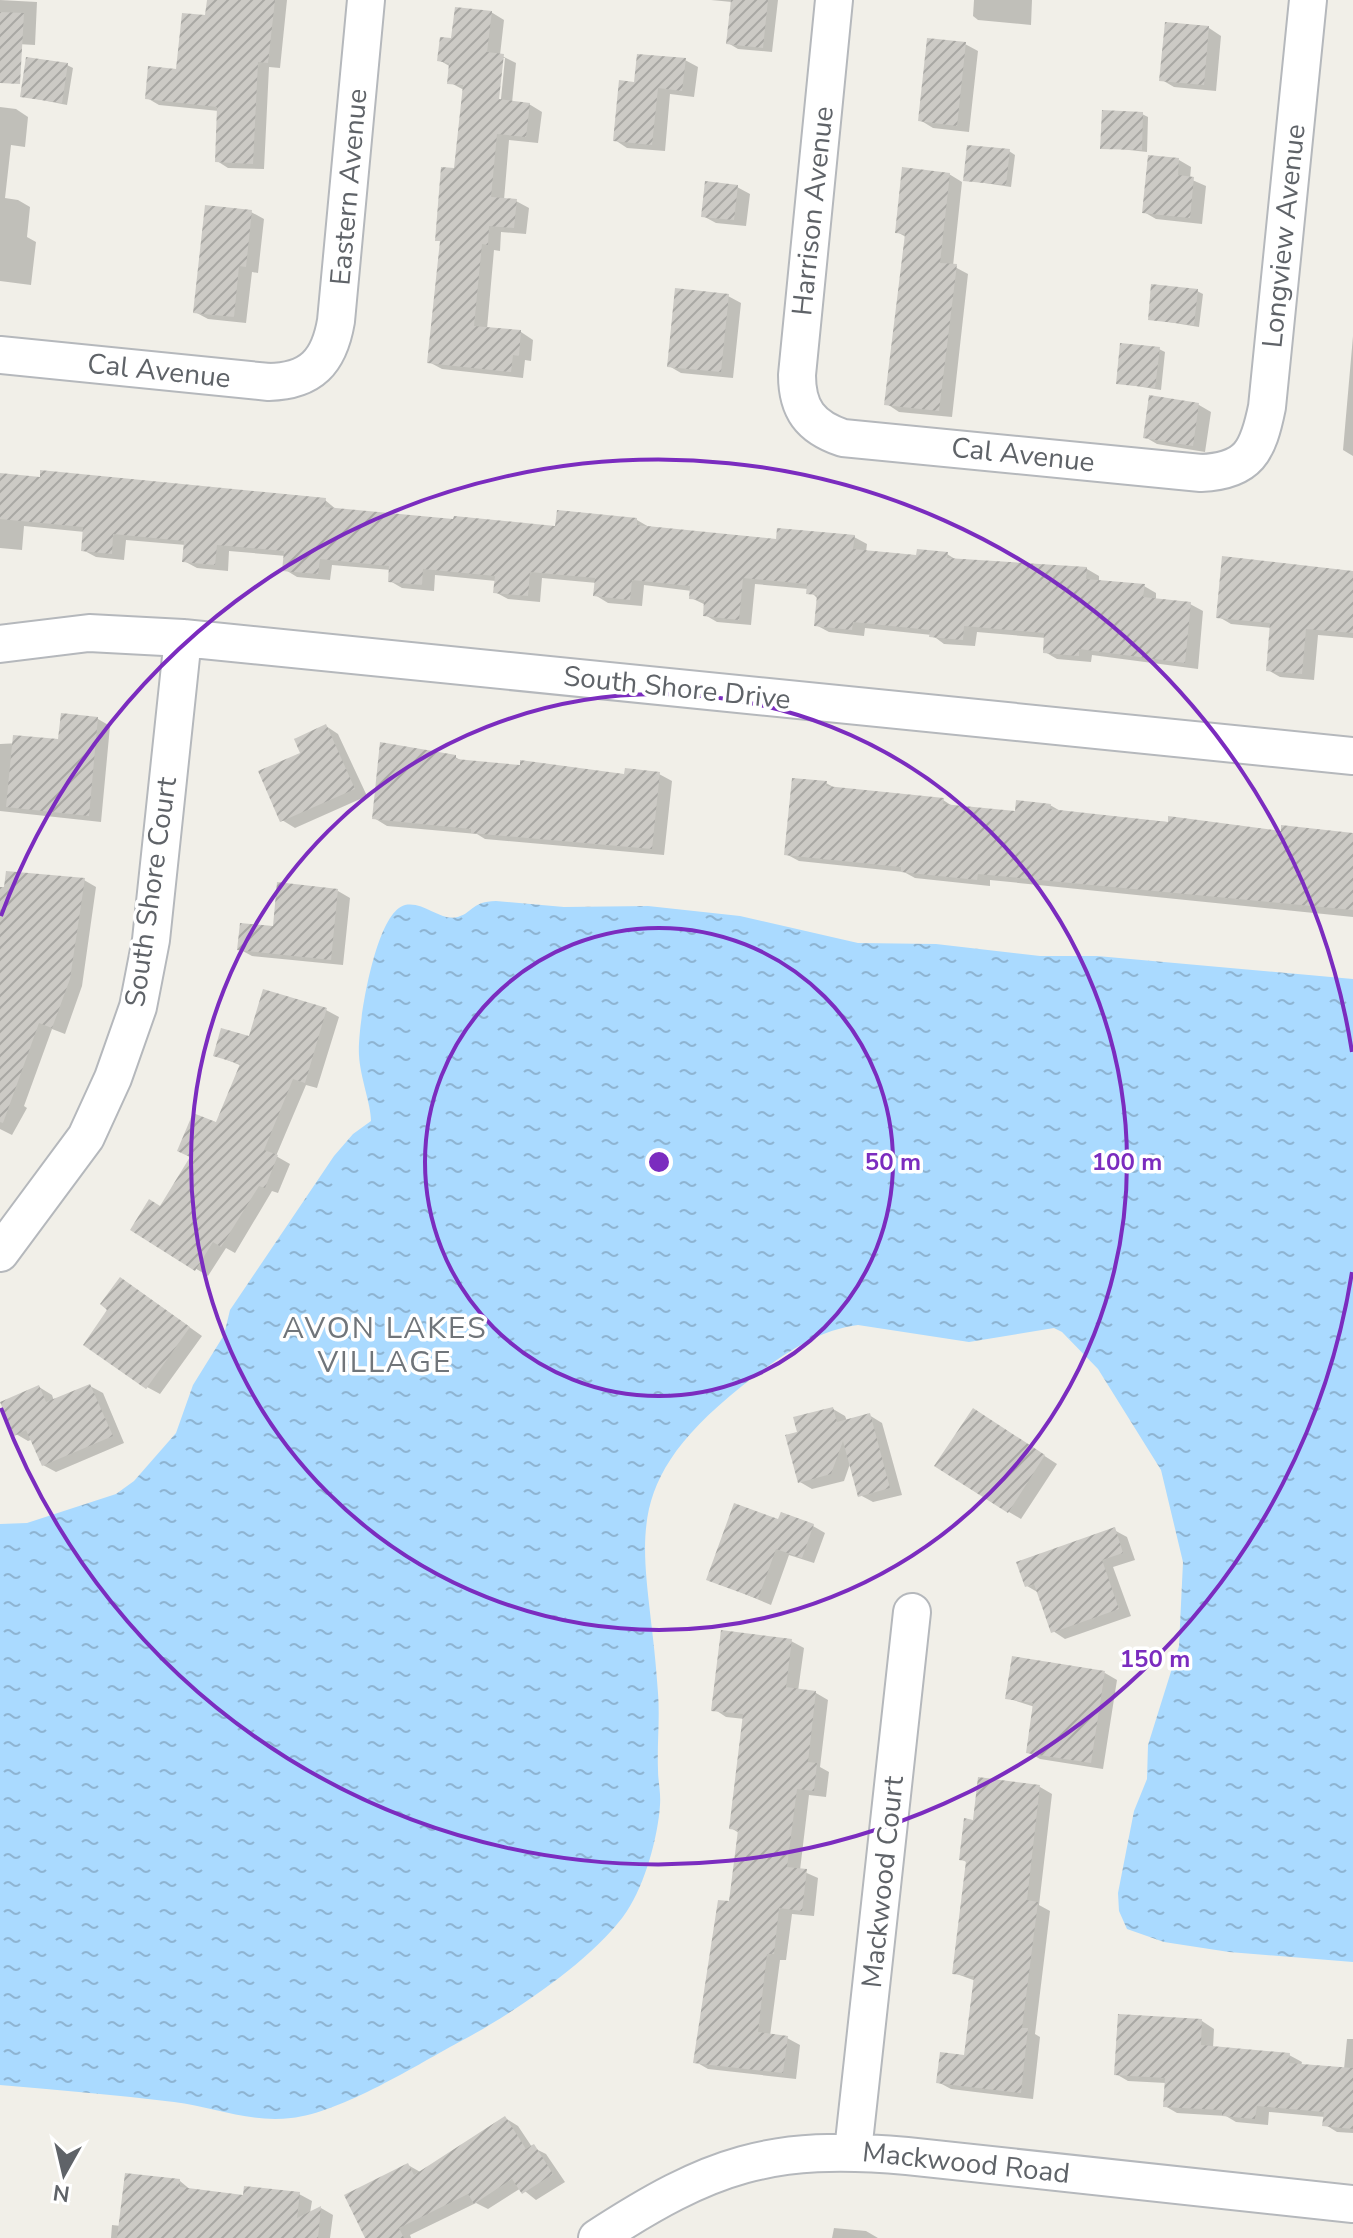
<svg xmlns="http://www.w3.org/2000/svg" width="1353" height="2238" font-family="'Nunito Sans',sans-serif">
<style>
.water{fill:url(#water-ripples)}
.shadow{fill:#0003;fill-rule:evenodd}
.building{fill:url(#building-hatch)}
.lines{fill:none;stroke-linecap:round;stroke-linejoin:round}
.minor-casing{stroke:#b5b8bc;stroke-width:40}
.minor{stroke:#fff;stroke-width:36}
.ring{fill:none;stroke:#7b2cbf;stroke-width:4}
.labels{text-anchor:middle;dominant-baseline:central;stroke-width:7;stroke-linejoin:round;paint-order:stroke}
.street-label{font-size:28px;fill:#5f6368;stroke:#fff}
.neighbourhood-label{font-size:30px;letter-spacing:2px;fill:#70757a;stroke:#fff}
.centre{fill:#7b2cbf;stroke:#fff;stroke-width:4}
.ring-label{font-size:24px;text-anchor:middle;font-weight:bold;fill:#7b2cbf;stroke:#fff;stroke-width:7;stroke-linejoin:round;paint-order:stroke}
</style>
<defs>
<pattern id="water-ripples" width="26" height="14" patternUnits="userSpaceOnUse" patternTransform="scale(2)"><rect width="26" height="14" fill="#aadaff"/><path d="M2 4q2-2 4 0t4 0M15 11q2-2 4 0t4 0" fill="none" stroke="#8eb4d2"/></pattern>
<pattern id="building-hatch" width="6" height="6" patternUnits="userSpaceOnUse" patternTransform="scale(2)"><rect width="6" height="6" fill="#cccac5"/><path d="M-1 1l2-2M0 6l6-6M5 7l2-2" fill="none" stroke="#a9a8a4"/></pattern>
</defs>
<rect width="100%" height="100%" fill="#f1efe8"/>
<path class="water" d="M496 901 564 907 648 906 740 916 858 943 936 944 1040 956H1097L1353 979V1962L1229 1952 1164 1942 1127 1929 1119 1911 1118 1893 1134 1811 1147 1779 1148 1745 1179 1646 1183 1562 1161 1470 1098 1369 1062 1332 1054 1328 969 1342 858 1325C815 1330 775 1360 742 1386 608 1493 649 1547 658 1693 660 1719 657 1744 658 1770 658 1781 661 1793 660 1805 658 1837 645 1884 627 1911 595 1959 513 2013 463 2040 418 2064 341 2113 291 2118 250 2123 214 2107 174 2102 116 2095 58 2090 0 2085V1524L27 1523 116 1494 134 1481 176 1433 193 1385 224 1335 230 1310 334 1156 353 1134 371 1121C371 1104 360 1077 359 1055 357 1028 375 912 405 905 424 901 441 922 458 917 475 911 471 902 496 901Z"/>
<path class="shadow" d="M0 0 37 2 35 45 0 43Z
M209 0H287L280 68 269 67 264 169 228 168 217 161 219 111 159 105 147 98 178 72 207 18Z
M711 0H778L772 52 738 49 728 43 732 2Z
M974 0H1032L1031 25 978 20 973 16Z
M491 12 504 20 500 55 516 63 512 103 529 104 542 112 538 143 509 140 504 200 516 201 529 208 526 234 501 232 500 251 494 250 487 329 521 332 533 340 531 361 525 360 523 378 442 369 429 362 442 242 437 240 456 170 464 90 449 82 451 67 439 60 453 40ZM501 58H505L500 109H496Z
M1209 28 1221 36 1216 91 1174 87 1162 80Z
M965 44 978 51 969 132 933 128 920 120Z
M685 60 698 67 694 97 670 94 665 151 627 148 615 140 636 84Z
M67 65 73 68 67 105 22 96Z
M0 107 16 109 28 117 25 147 11 145 5 198 18 200 30 207 27 237 36 242 31 285 0 281Z
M1142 114 1148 117 1147 152 1102 147Z
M1009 151 1015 155 1011 187 965 180Z
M1179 160 1191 167 1190 179 1206 186 1202 224 1156 219 1144 212Z
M949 174 962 182 953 266 968 274 952 417 899 412 887 404 906 237 897 232Z
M737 187 750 194 746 226 716 223 703 216Z
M251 212 264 219 258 273 252 272 246 323 208 319 195 312Z
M1197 291 1203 294 1199 327 1150 319Z
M728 296 741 303 733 378 681 373 669 366Z
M1353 336V456L1343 450Z
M1159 349 1165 352 1161 390 1118 383Z
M1151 398 1199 405 1211 412 1205 452 1157 444 1145 437Z
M0 475 325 500 337 510 557 528 637 520 649 527 778 541 854 537 867 544 866 552 918 557 947 554 958 561 1087 569 1099 576V582L1144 586 1156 593V600L1190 604 1203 611 1198 669 1092 655 1091 662 1057 659 1045 652 1046 638 977 632 975 646 944 644 932 635 865 628 864 636 829 632 816 625 818 599 808 589 755 584 751 625 717 622 705 615 706 605 691 598 692 591 644 585 642 606 608 603 595 595 597 583 542 578 540 602 508 599 495 592 496 581 435 575 434 591 402 588 390 581 391 570 332 565 330 580 297 577 284 569 286 556 229 551 228 571 197 568 184 561 186 545 126 540 124 560 96 557 83 550 85 532 24 526 22 550 0 548Z
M1353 572V638L1318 635 1314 680 1280 677 1268 670 1272 628 1231 624 1219 617Z
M98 719 110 726 101 822 0 811V744L60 741Z
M326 726 338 734 367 796 295 828 282 820 302 754Z
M455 757 464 762 626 776 659 774 672 781 664 855 485 839 477 834 387 826 374 818Z
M826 783 837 789 943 800 954 807 1016 813 1050 805 1062 812 1282 833 1353 834V917L990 880V886L915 878 904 872 799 861 786 854Z
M84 880 96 887 82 986 65 1034 52 1029 24 1106 27 1108 12 1135 0 1129V889Z
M338 891 350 898 343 965 252 956 239 949Z
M326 1010 339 1017 317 1088 306 1085 276 1156 290 1164 278 1193 272 1191 235 1253 226 1248 208 1276 132 1230 161 1209 217 1125 242 1066 215 1055Z
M133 1287 202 1336 160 1394 147 1387Z
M90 1386 103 1393 124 1443 56 1472 43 1465 33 1439 28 1441 16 1434 39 1387 52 1395 54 1401Z
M833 1409 845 1416 847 1421 869 1415 882 1423 902 1495 873 1502 860 1495 851 1461 844 1481 812 1489 800 1482V1434Z
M986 1418 1057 1464 1021 1519 1009 1512Z
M780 1521 813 1526 825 1533 814 1563 789 1555 771 1605 709 1579Z
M1114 1530 1127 1537 1135 1560 1113 1567 1131 1616 1065 1639 1053 1631 1039 1593 1027 1586Z
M791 1641 804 1648 798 1691 816 1693 828 1700 820 1767 829 1772 826 1797 809 1795 800 1870 818 1878 814 1916 792 1914 786 1960H780L770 2036 787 2038 800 2045 796 2079 708 2069 696 2062 731 1904 739 1833 731 1828 745 1719 726 1717 714 1709Z
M1105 1673 1117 1680 1103 1769 1040 1759 1028 1752 1035 1707 1007 1698Z
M980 1779 1040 1787 1052 1794 1039 1905 1050 1911 1035 2034 1040 2037 1033 2099 951 2089 938 2082 966 2057 976 1981 954 1973 968 1863 961 1859 975 1822Z
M1202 2021 1214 2029 1213 2048 1289 2055 1302 2062 1301 2066 1344 2069 1347 2039H1353V2133L1337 2132 1324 2124 1325 2117 1269 2112 1268 2125 1236 2122 1226 2116 1177 2113 1165 2106 1166 2083 1128 2081 1116 2074Z
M505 2118 518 2126 532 2147 546 2154 565 2182 536 2200 521 2188 488 2209 476 2203 410 2235 411 2238H367L408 2165 422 2173Z
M180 2181 192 2191 245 2197 299 2194 312 2201 310 2213 321 2208 333 2215 330 2238H111L112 2225 121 2226Z
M834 2228 866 2231 878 2238H832Z"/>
<path class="building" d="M207 0H275L268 63 258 62 253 164 215 162 217 107 145 99 148 66 176 69 182 13 205 15Z
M731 0H768L763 48 726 44Z
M455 7 492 11 487 52 504 54 499 99 530 103 526 137 497 134 491 197 517 199 514 228 489 226 488 245 482 244 474 326 521 330 519 356 513 355 511 372 427 363 440 241H435L441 167 454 168 463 85 447 84 449 63 437 61 440 37 451 38Z
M0 12 24 13 20 84 0 83Z
M1165 22 1209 26 1204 85 1159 81Z
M927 38 966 42 957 126 918 121Z
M637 54 686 58 682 91 658 88 652 145 613 141 619 80 634 82Z
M26 57 68 63 62 103 20 97Z
M1102 110 1143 112 1142 150 1100 149Z
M967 145 1010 149 1006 185 963 181Z
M1148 155 1179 158 1178 175 1194 177 1190 218 1142 213Z
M902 167 950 173 940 263 957 264 939 411 884 405 905 234 895 233Z
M705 181 738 185 734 220 701 217Z
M205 205 252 210 246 267 239 266 234 317 193 313Z
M1151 284 1198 289 1194 325 1148 320Z
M675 288 729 294 721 372 667 367Z
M1120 343 1160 347 1155 388 1116 384Z
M1149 395 1199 403 1193 446 1143 438Z
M40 470 326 498 325 507 453 519 454 516 555 526 557 510 637 518V525L776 539 777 528 855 535 853 549 916 555 917 549 948 552 947 558 1087 567 1086 579 1145 584 1143 597 1191 602 1185 663 1079 649V656L1043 653 1044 633 964 626 963 640 929 637 930 630 853 622 852 630 814 626 817 595 806 594 807 584 743 578 739 620 703 616 704 600 689 599 690 586 632 580 630 600 593 596 595 578 530 572 528 596 493 593 495 576 423 569 422 585 388 582 389 566 320 559 318 574 282 571 284 551 217 545 215 565 182 562 184 541 113 534 112 554 81 551 83 527 0 519V473L40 477Z
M1222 556 1353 571V633L1306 629 1302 674 1266 671 1270 623 1216 618Z
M61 713 98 717 89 816 6 807 13 735 58 739Z
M326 724 355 789 280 822 258 771 300 753 294 739Z
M380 742 456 755V759L520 765V760L624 774 625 768 660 772 652 849 471 833V829L372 819Z
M792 778 827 781 826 786 944 798 943 804 1015 811 1016 800 1051 804 1050 809 1168 822V816L1281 831V825L1353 833V910L978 874 977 880 901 872V867L784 855Z
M6 871 85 878 70 979 52 1028 39 1023 3 1123 0 1122V887H4Z
M277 882 338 889 331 960 237 950 240 923 273 926Z
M263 989 327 1008 305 1083 293 1079 264 1150 278 1155 265 1188 259 1186 221 1247 213 1242 195 1271 130 1230 149 1199 160 1206 190 1157 177 1151 193 1113 216 1122 240 1064 213 1056 221 1028 249 1036Z
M120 1277 190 1327 146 1389 83 1345 107 1310 100 1304Z
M90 1384 113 1436 42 1466 26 1430 14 1436 0 1402 39 1385 46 1402Z
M833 1407 837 1422 870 1413 890 1488 858 1497 843 1441 831 1474 798 1483 785 1435 797 1432 793 1417Z
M973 1408 1045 1455 1008 1513 934 1466Z
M734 1503 778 1519 781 1512 814 1524 802 1558 776 1549 758 1599 706 1580Z
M1115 1527 1123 1553 1102 1560 1119 1609 1051 1633 1034 1584 1025 1587 1016 1562Z
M721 1630 792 1639 786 1687 816 1691 808 1762 817 1763 814 1791 797 1789 787 1867 807 1869 802 1911 779 1908 774 1954H767L758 2032 788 2036 783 2073 693 2063 718 1900 729 1901 738 1830 729 1829 743 1714 711 1711Z
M1012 1656 1105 1671 1091 1763 1026 1753 1033 1703 1005 1699Z
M978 1777 1040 1785 1027 1900 1038 1902 1022 2028H1028L1021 2093 936 2083 940 2052 964 2055 974 1976 952 1974 966 1861 959 1860 964 1818 973 1820Z
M1118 2014 1202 2019 1201 2045 1290 2053 1289 2063 1353 2068V2129L1322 2126 1324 2112 1257 2106 1255 2119 1222 2116V2110L1163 2107 1165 2078 1114 2075Z
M505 2116 526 2149 534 2144 553 2174 522 2194 512 2179 474 2204 468 2194 399 2228 404 2238H365L344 2195 408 2163 414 2175Z
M125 2173 180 2179V2187L243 2195 244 2186 300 2192 297 2218 321 2206 318 2238H117Z"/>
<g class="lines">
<g class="minor-casing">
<path id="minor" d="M834 0 797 375C797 409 810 427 843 438L1201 473C1249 471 1258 451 1267 407L1308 0
M0 355 269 382C311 381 329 362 336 321L366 0
M0 644 89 633 183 638 1353 756
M0 1253 86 1137 113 1078 138 1007 151 940 183 638
M853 2151 912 1612
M597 2238C711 2164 770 2144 907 2156L1353 2204"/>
</g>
<use href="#minor" class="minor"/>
</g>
<g class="ring">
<circle cx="659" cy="1162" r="234"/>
<circle cx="659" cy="1162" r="468"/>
<path d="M1352 1272A702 702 0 0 1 1 1408M1 916A702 702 0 0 1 1352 1052"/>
</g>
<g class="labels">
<g class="street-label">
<text transform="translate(349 187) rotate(-85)">Eastern Avenue</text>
<text transform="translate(813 211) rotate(-84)">Harrison Avenue</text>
<text transform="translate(1284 236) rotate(-84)">Longview Avenue</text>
<text transform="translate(159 371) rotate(6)">Cal Avenue</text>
<text transform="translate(1023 455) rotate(6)">Cal Avenue</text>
<text transform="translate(677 688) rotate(6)">South Shore Drive</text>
<text transform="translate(151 892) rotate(-82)">South Shore Court</text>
<text transform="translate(883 1882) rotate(-84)">Mackwood Court</text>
<text transform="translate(966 2163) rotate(6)">Mackwood Road</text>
</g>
<g class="neighbourhood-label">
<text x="385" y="1328">AVON LAKES<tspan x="385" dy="34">VILLAGE</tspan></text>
</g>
</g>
<circle cx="659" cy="1162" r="12" class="centre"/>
<g class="ring-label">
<text x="893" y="1170">50 m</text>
<text x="1127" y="1170">100 m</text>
<text x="1155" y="1667">150 m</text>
</g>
<g transform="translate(64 2174) rotate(188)" stroke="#ffffff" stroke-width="6" paint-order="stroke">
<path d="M0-6L14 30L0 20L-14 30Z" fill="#5f6368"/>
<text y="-12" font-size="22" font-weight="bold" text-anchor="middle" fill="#5f6368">N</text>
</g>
</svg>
